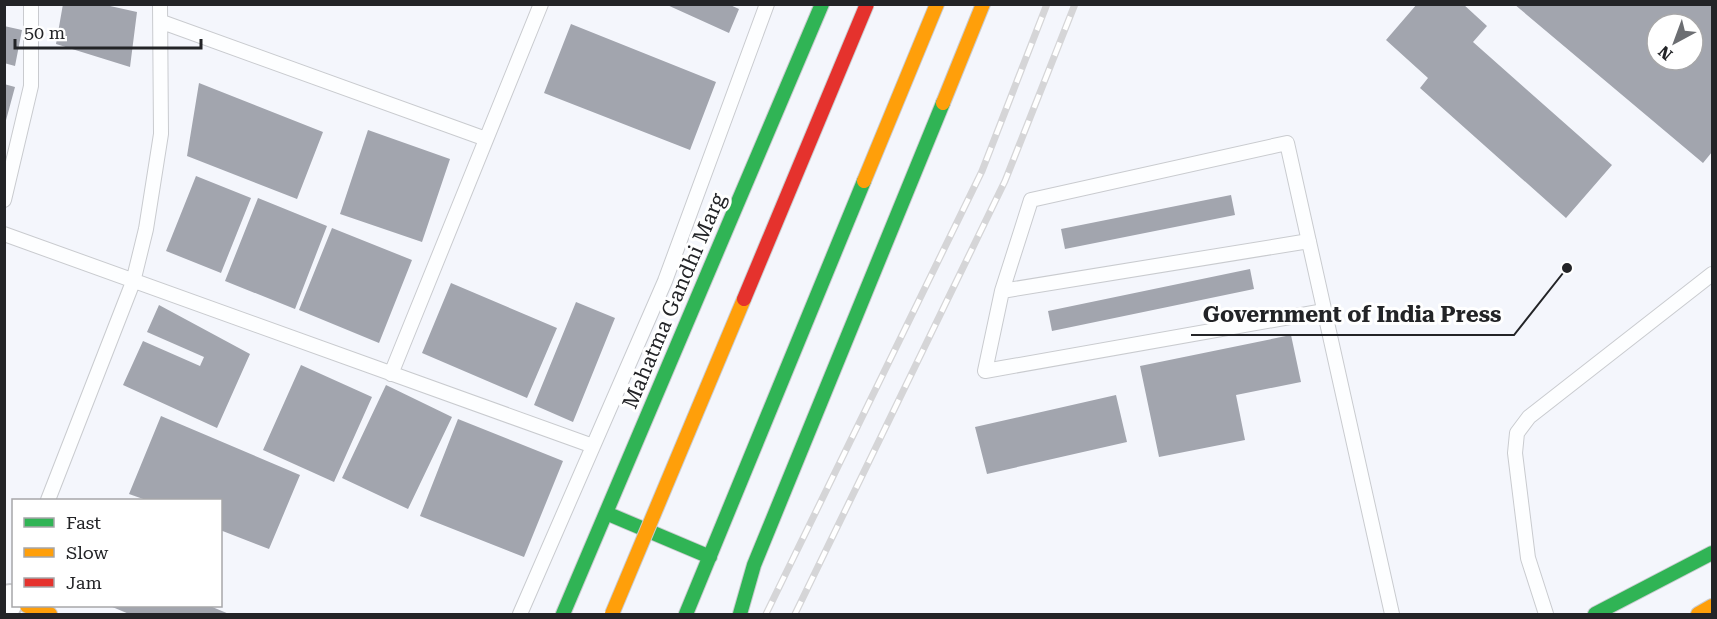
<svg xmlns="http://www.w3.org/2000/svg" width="1717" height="619" font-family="'Roboto Serif',serif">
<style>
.building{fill:#a2a5ae;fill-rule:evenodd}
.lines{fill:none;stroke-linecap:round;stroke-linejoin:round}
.lane-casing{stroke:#c9cbcf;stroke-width:16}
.street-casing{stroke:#c9cbcf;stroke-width:32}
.fast-casing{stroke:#c9cbcf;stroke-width:16}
.slow-casing{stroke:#c9cbcf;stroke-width:16}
.lane{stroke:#fdfeff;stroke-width:14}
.street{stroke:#fdfeff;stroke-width:28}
.fast{stroke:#30b455;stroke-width:14}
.slow{stroke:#ff9f0a;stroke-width:14}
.rail-casing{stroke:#d5d5d7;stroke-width:7}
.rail{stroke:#fff;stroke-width:4.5;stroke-dasharray:14;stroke-linecap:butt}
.slow-bridge-casing{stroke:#c9cbcf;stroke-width:16;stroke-linecap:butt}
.jam-bridge-casing{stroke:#c9cbcf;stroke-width:16;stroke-linecap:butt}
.slow-bridge{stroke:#ff9f0a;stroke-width:14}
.jam-bridge{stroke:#e5322d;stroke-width:14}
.labels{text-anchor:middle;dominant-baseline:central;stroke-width:6;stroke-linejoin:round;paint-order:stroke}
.street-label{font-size:21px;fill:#232427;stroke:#fff}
.leader{fill:none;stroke:#232427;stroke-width:2}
.callout-dot{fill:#232427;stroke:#fff;stroke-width:2}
.callout-label{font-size:22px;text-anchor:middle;font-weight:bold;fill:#232427;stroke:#fff;stroke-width:6;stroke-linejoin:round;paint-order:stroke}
</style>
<rect width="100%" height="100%" fill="#f4f6fc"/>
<path class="building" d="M63 4H101L137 12 130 67 56 44Z
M665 4H728L739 9 729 33Z
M1417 4H1463L1487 26 1473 42 1612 165 1566 218 1420 88 1428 78 1386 40Z
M1514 4H1712V152L1703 163ZM1657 24H1693V60H1657Z
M571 24 716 82 690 150 544 93Z
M4 26 22 30 15 66 4 63Z
M199 83 323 132 297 199 187 156Z
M4 84 15 87 5 124H4Z
M368 130 450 159 422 242 340 214Z
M196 176 251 198 221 273 166 251Z
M1231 195 1235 215 1065 249 1061 229Z
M258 198 327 226 295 309 225 281Z
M332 228 412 260 379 343 299 310Z
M1250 269 1254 289 1052 331 1048 311Z
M451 283 557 328 527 398 422 353Z
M576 302 615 318 573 422 534 405Z
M159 305 250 354 217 428 123 385 143 341 200 366 204 357 147 332Z
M1291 335 1301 382 1236 395 1245 440 1159 457 1140 366Z
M301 365 372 397 334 482 263 450Z
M386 385 452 417 408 509 342 478Z
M1116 395 1127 442 987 474 975 427Z
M161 416 300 475 269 549 220 530V500H146L129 494Z
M458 419 563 461 524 557 420 516Z
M110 606H210L229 614H129Z"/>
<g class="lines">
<g class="lane-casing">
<path id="lane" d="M162 22 486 139
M4 200 31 86V4
M4 234 593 446
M1309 241 1002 291 1031 200 1287 143 1392 614
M1002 291 985 371 1324 311
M391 374 541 4
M48 500 133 282 146 229 161 134 160 4
M520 614 665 281 767 4
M1546 614 1528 558 1515 453 1517 433 1529 417 1712 274"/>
</g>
<g class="street-casing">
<path id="street" d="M4 610 10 599"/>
</g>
<g class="fast-casing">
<path id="fast" d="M606 513 710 557
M563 614 822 4
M686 614 864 181
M740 614 754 565 943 103
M1595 614 1712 553"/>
</g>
<g class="slow-casing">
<path id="slow" d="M943 103 983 4
M864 181 937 4
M27 606 50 614
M1698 614 1712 606"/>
</g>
<use href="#lane" class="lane"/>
<use href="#street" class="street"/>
<use href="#fast" class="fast"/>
<use href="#slow" class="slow"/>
<g class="rail-casing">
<path id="rail" d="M766 614 982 171 1047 4
M795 614 1005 181 1075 4"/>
</g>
<use href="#rail" class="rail"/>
<g class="slow-bridge-casing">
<path id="slow-bridge" d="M612 614 744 299"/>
</g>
<g class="jam-bridge-casing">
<path id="jam-bridge" d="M744 299 867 4"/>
</g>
<use href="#slow-bridge" class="slow-bridge"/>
<use href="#jam-bridge" class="jam-bridge"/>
</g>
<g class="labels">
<g class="street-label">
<text transform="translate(674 301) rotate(-67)">Mahatma Gandhi Marg</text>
</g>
</g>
<path class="leader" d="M1567 268L1514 335H1191"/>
<circle class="callout-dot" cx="1567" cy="268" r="6"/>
<g class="callout-label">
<text x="1352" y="322">Government of India Press</text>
</g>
<rect width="1717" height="619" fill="none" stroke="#232427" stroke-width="12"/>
<rect x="12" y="499" width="210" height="108" fill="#ffffff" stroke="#a7a7a9" stroke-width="1.5"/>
<rect x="24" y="518" width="30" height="9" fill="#30b455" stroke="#a7a7a9" stroke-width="1.5"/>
<text x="66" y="529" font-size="18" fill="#232427">Fast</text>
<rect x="24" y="548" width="30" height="9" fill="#ff9f0a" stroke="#a7a7a9" stroke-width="1.5"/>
<text x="66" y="559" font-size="18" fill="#232427">Slow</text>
<rect x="24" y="578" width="30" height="9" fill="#e5322d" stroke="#a7a7a9" stroke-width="1.5"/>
<text x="66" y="589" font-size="18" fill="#232427">Jam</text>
<g transform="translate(1675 42) rotate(221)"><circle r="28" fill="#ffffff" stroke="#a7a7a9" stroke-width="1.5"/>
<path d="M0-4.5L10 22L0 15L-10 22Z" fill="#6c6e72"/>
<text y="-9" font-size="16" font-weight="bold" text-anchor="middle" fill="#232427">N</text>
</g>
<path d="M15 39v9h186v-9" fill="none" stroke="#232427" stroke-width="3"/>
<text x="24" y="39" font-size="18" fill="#232427" stroke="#ffffff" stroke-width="4.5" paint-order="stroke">50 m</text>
</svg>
